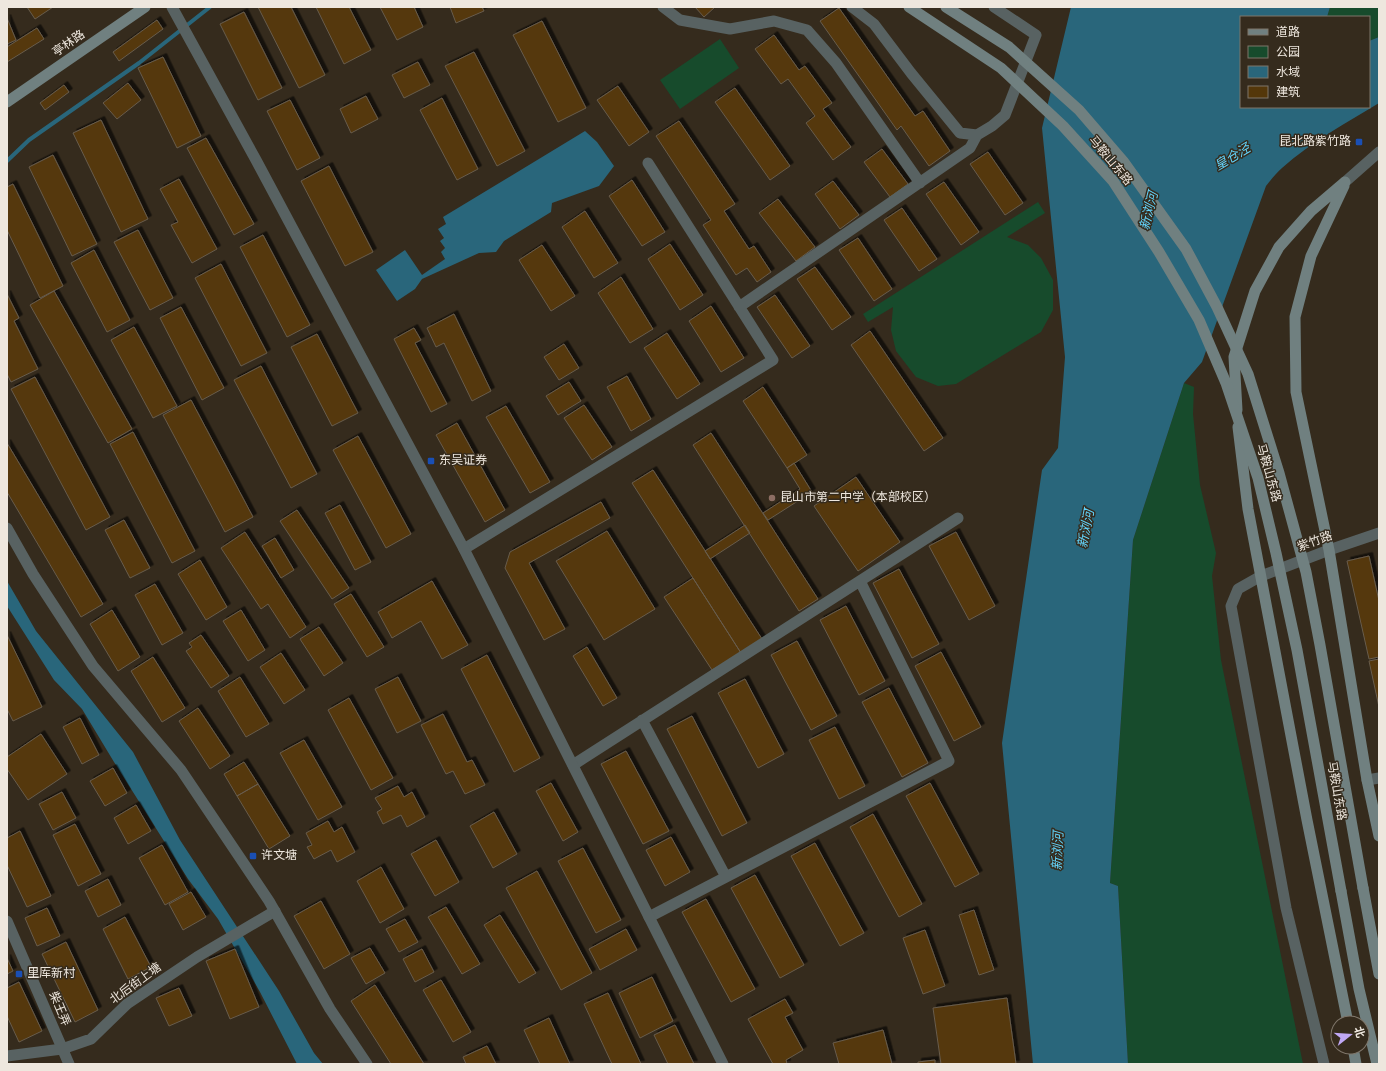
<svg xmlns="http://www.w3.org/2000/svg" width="1386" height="1071" font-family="Overpass,'Noto Sans SC',sans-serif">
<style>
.green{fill:#174b2c}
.water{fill:#29667b}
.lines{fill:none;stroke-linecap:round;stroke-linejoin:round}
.stream{stroke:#29667b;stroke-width:4}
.building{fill:#54370a;stroke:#685c4c;filter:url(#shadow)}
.minor{stroke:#586262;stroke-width:11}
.tertiary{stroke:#586262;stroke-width:11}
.secondary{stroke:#708080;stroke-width:11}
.secondary-bridge{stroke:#708080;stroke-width:11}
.transit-dot{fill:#1a4fb4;stroke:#352b1d;stroke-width:1.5}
.education-dot{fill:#8d6e63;stroke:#352b1d;stroke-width:1.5}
.labels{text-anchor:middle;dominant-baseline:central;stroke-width:3;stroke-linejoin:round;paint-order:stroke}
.street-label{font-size:12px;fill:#eee7de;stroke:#352b1d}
.poi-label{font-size:12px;fill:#eee7de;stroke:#352b1d;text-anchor:start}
.water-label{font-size:13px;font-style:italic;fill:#63d6fe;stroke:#352b1d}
</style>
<defs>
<filter id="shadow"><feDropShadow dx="3.5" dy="-3.5" stdDeviation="0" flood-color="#0009"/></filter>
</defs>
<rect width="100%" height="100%" fill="#352b1d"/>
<path class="green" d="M1330 7H1379V37L1369 41V17H1327Z
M720 39 739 68 680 109 660 80Z
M1038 202 1045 213 1007 237 1028 245 1041 258 1053 280V310L1041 332 956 384 938 386 916 377 896 351 891 330 893 307 868 322 863 314Z
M1184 383 1194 387 1193 414 1200 485 1216 553 1212 576 1221 660 1303 1064H1128L1118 886 1110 883 1133 540Z"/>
<path class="water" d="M1071 7H1330L1327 17H1241V107H1369V41L1379 37V103C1346 123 1311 142 1282 168 1276 173 1271 180 1266 186L1202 362 1184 383 1133 540 1110 883 1118 886 1128 1064H1033L1002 743 1042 470 1058 448 1065 357 1042 128Z
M585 131 597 142 614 166 599 186 552 203 551 212 504 241 496 252 479 253 422 279 415 289 397 301 376 270 405 250 422 275 445 259 441 252 445 248 440 241 444 238 438 229 446 224 443 217Z
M7 581 36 631 133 752 180 840 279 991 314 1053 323 1064H297L260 992 218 919 188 879 114 762 82 709 54 680 7 606Z"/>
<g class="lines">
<path class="stream" d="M7 161 29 140 139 63 210 7"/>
</g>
<path class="building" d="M27 7H53L35 19Z
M258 7H291L325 75 299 88Z
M316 7H349L371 50 344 64Z
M380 7H414L423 27 397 40Z
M450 7H482L484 11 456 23Z
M695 7H715L704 17Z
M839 8 915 116 923 111 950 151 929 166 901 126 897 130 820 21Z
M244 12 282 88 258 100 220 24Z
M7 18 16 40 7 44Z
M157 20 163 29 119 61 113 52Z
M542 21 586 108 558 122 513 35Z
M37 28 44 39 7 62V47Z
M774 35 799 70 805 66 832 103 823 109 851 147 833 160 806 123 815 116 788 79 781 84 755 49Z
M474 52 525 151 497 166 445 66Z
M163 57 201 136 177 148 138 68Z
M418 62 430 85 404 98 392 75Z
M128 83 141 100 117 119 103 103Z
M64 85 69 92 45 110 40 103Z
M618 86 649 132 629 146 597 100Z
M735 88 790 166 770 180 715 102Z
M366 96 378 119 351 133 340 109Z
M442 98 478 169 457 180 420 110Z
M290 100 320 158 297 170 267 111Z
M101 120 148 219 121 232 73 133Z
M679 121 735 204 724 211 749 249 754 246 771 272 757 282 747 268 736 275 703 225 711 220 656 136Z
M206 138 254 224 234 235 187 148Z
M882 149 908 184 890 197 864 162Z
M988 152 1023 203 1005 215 970 164Z
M53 155 97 244 72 256 29 167Z
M329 166 373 252 345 266 301 181Z
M179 179 217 249 192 263 171 225 178 222 160 189Z
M632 180 665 232 642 246 609 196Z
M833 181 859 215 840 229 815 194Z
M944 182 979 232 961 245 926 194Z
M13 184 63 286 40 298 7 230V187Z
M778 199 815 247 796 261 759 213Z
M902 208 937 259 919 271 884 220Z
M585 211 618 263 594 278 562 227Z
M138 230 173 298 150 310 114 242Z
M263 235 310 325 287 337 240 247Z
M858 238 892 289 874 301 839 250Z
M670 244 703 295 680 310 648 259Z
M542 245 575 296 551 311 519 260Z
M94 250 130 320 107 332 71 263Z
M221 264 267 353 241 366 195 278Z
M815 267 851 317 832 330 797 279Z
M621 277 653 329 630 343 598 293Z
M54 291 132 429 108 443 30 305Z
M7 294 19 318 14 321 38 369 11 382 7 374Z
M775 295 810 346 792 358 757 307Z
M711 306 744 358 721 372 689 321Z
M181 307 224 388 202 400 160 318Z
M454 314 491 391 472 401 444 343 436 347 427 328Z
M134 327 177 406 153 418 111 340Z
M414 328 421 340 415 343 447 404 431 412 394 339Z
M870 331 943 438 924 451 851 345Z
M667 333 700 384 677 399 644 348Z
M317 334 358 413 332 426 291 347Z
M564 344 579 368 559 380 544 357Z
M261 366 317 474 291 488 234 380Z
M627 376 651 419 631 431 607 387Z
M35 377 110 517 86 530 11 389Z
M569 382 581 401 558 415 546 396Z
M763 387 807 455 787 468 743 401Z
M191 400 253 517 225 532 163 415Z
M584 405 612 447 592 460 564 418Z
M506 406 550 482 530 493 486 417Z
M457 423 505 510 485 522 436 435Z
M133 432 195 551 172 563 110 444Z
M711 433 818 599 799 611 693 445Z
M358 436 411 534 386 548 333 450Z
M7 443 103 604 81 617 7 492Z
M794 463 812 492 768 520 763 513 800 489 787 468Z
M653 470 762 639 741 653 632 483Z
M856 477 900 542 858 571 814 506Z
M601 502 610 518 529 563 565 629 544 640 505 568 510 552Z
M340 505 371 562 355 570 325 513Z
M297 510 349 588 332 599 280 521Z
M124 520 150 568 130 578 105 530Z
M745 525 750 533 710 559 705 551Z
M607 531 655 609 604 640 556 561Z
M245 532 306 627 290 638 268 604 261 609 221 548Z
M956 532 995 606 969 620 929 546Z
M275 538 294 570 281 578 262 546Z
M1369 556 1379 601V657L1369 659 1347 561Z
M200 560 227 607 206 620 178 574Z
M899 569 939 644 912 658 873 583Z
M693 578 741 653 712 670 664 597Z
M432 581 468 645 442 659 421 621 392 638 378 612Z
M155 584 183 633 162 645 135 595Z
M351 594 384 647 367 657 334 604Z
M846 606 885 681 859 695 820 620Z
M112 610 140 657 118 671 90 624Z
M241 610 265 650 248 661 223 621Z
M319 627 343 663 324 676 300 639Z
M7 635 42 707 13 721 7 709Z
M201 635 229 676 211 688 186 651 192 647 189 643Z
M797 641 837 716 811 730 771 655Z
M587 647 617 698 603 706 573 656Z
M941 652 981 727 954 741 915 666Z
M281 653 305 690 284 704 260 667Z
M487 655 540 758 514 772 461 669Z
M153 657 185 708 162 722 131 671Z
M1379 659V707L1369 661Z
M240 677 269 724 246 737 218 691Z
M398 677 421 721 397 733 375 689Z
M745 679 784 754 758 768 718 693Z
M889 688 928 763 902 777 862 702Z
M349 698 393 778 371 790 328 710Z
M198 708 230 756 210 769 179 721Z
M443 714 467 762 472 760 485 785 465 794 453 771 446 774 421 725Z
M692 716 747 823 722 836 667 729Z
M80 718 99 755 82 764 63 727Z
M835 727 865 786 839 799 809 740Z
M41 734 67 774 28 800 7 769V757Z
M304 740 342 807 318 820 280 753Z
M626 751 669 831 643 844 601 764Z
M244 762 258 784 237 796 224 774Z
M113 768 127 793 105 806 90 781Z
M551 783 578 832 563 841 536 791Z
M930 783 979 874 955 887 906 796Z
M258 784 290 836 269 849 237 796Z
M398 786 404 797 412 792 425 817 407 827 401 815 383 824 377 812 382 809 375 798Z
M62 792 76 818 53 830 39 804Z
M136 805 151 831 128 844 114 818Z
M494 812 517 854 493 868 470 826Z
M873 814 922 904 899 917 850 827Z
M328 821 334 832 342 827 355 852 337 862 331 850 314 859 307 847 312 845 306 833Z
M75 824 101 874 78 886 53 835Z
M20 831 51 896 27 907 7 865V838Z
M671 837 690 872 665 886 646 850Z
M436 840 459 882 435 896 411 854Z
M815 843 864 933 840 946 791 856Z
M162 845 188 892 165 905 139 858Z
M583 848 621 920 596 933 558 861Z
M381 867 404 909 380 923 357 881Z
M537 871 592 973 561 990 506 888Z
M755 875 804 965 780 978 731 888Z
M108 879 121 905 98 917 85 891Z
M191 892 206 917 183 930 169 904Z
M706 899 755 989 731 1002 682 912Z
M321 901 350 954 324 969 294 916Z
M446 907 480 964 462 974 428 917Z
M47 908 60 936 37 946 25 918Z
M974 910 994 970 979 975 959 915Z
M500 915 536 973 519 983 484 925Z
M125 917 151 967 128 979 103 929Z
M405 919 418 942 399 952 386 929Z
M626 929 637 950 600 970 589 949Z
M925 930 945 986 923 994 903 938Z
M66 942 98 1010 75 1022 42 954Z
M370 948 385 973 366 984 351 958Z
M235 949 259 1007 230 1019 206 961Z
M422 949 434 972 415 982 403 959Z
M7 958 13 971 7 974Z
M652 977 673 1021 640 1038 619 993Z
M441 980 471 1032 453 1042 423 990Z
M19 982 42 1031 19 1042 7 1016V988Z
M375 985 424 1064H391L351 1001Z
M179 988 192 1016 169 1026 156 998Z
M608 993 641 1064H612L584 1004Z
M1007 998 1016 1064H941L933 1008Z
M785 999 793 1013 785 1017 803 1050 786 1060 787 1064H773L748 1019Z
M549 1018 570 1064H540L524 1030Z
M675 1025 694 1064H668L654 1035Z
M883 1030 892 1064H839L833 1043Z
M487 1046 496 1064H466L463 1057Z
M935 1060V1064H918V1062Z"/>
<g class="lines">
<path class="minor" d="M663 7 680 20 730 29 774 21 807 30 836 63 920 183
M852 7 874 24 911 73 960 133 977 135 992 126 1005 115 1036 35 994 7
M739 307 970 148 977 135
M464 549 773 360 648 163
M642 720 726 877
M573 765 958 518
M1367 780 1379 778
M649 917 949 761 860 581
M7 921 69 1064
M7 1056 62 1049 91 1039 127 1004 197 957 275 911"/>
<path class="tertiary" d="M172 7 256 160 464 549 723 1064
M1345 182 1379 152
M7 528 33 574 93 666 181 770 269 901 330 1009 367 1064
M1324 1064 1286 908 1231 606 1238 589 1261 576 1329 550 1379 533"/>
<path class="secondary" d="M7 102 145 7
M1344 186 1311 256 1295 317 1296 392 1329 550 1367 780 1379 836
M1237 410 1234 357 1255 291 1279 247 1311 211 1345 182
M1238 427 1248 509 1307 820 1348 1023
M1363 888 1379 974
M1341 891 1359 989 1377 1064
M1353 1047 1356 1064"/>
<path class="secondary-bridge" d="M909 7 1001 68 1063 126 1113 181 1159 252 1199 320 1226 383 1258 478 1276 553 1297 650 1341 891
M946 7 1009 47 1079 110 1123 161 1186 249 1217 307 1248 374 1279 473 1306 572 1320 645 1363 888"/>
</g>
<g class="transit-dot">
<rect x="1355" y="138" width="8" height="8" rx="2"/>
<rect x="427" y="457" width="8" height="8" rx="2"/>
<rect x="249" y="852" width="8" height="8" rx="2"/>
<rect x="15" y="970" width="8" height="8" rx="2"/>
</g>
<circle class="education-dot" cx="772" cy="498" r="4"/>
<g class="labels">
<g class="street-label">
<text transform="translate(69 44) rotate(-35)">亭林路</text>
<text transform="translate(1110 161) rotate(50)">马鞍山东路</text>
<text transform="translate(1268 473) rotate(74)">马鞍山东路</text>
<text transform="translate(1315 542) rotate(-20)">紫竹路</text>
<text transform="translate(1336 791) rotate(80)">马鞍山东路</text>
<text transform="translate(136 984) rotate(-36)">北后街上塘</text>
<text transform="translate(59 1009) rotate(67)">柴王弄</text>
</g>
<g class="poi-label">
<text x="1351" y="142" text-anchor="end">昆北路紫竹路</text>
<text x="439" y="461">东吴证券</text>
<text x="780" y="498">昆山市第二中学（本部校区）</text>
<text x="261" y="856">许文塘</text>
<text x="27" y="974">里厍新村</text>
</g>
<g class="water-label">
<text transform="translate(1233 158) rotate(-31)">皇仓泾</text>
<text transform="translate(1150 211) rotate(-76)">新浏河</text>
<text transform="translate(1087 529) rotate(-79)">新浏河</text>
<text transform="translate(1059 851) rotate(-88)">新浏河</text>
</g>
</g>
<rect width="1386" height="1071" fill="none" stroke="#eee7de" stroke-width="16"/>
<rect x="1240" y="16" width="130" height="92" fill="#352b1d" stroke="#7f766a"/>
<rect x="1248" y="29" width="20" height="6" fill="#708080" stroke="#7f766a"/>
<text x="1276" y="36" font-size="12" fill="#eee7de">道路</text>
<rect x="1248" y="46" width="20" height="12" fill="#174b2c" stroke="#7f766a"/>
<text x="1276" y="56" font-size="12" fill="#eee7de">公园</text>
<rect x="1248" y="66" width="20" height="12" fill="#29667b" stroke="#7f766a"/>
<text x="1276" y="76" font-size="12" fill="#eee7de">水域</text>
<rect x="1248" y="86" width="20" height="12" fill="#54370a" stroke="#7f766a"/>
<text x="1276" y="96" font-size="12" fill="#eee7de">建筑</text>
<g transform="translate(1350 1035) rotate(73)"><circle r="19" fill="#352b1d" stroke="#7f766a"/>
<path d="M0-3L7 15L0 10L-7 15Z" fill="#c0a8f4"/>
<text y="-6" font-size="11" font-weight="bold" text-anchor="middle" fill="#eee7de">北</text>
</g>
</svg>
